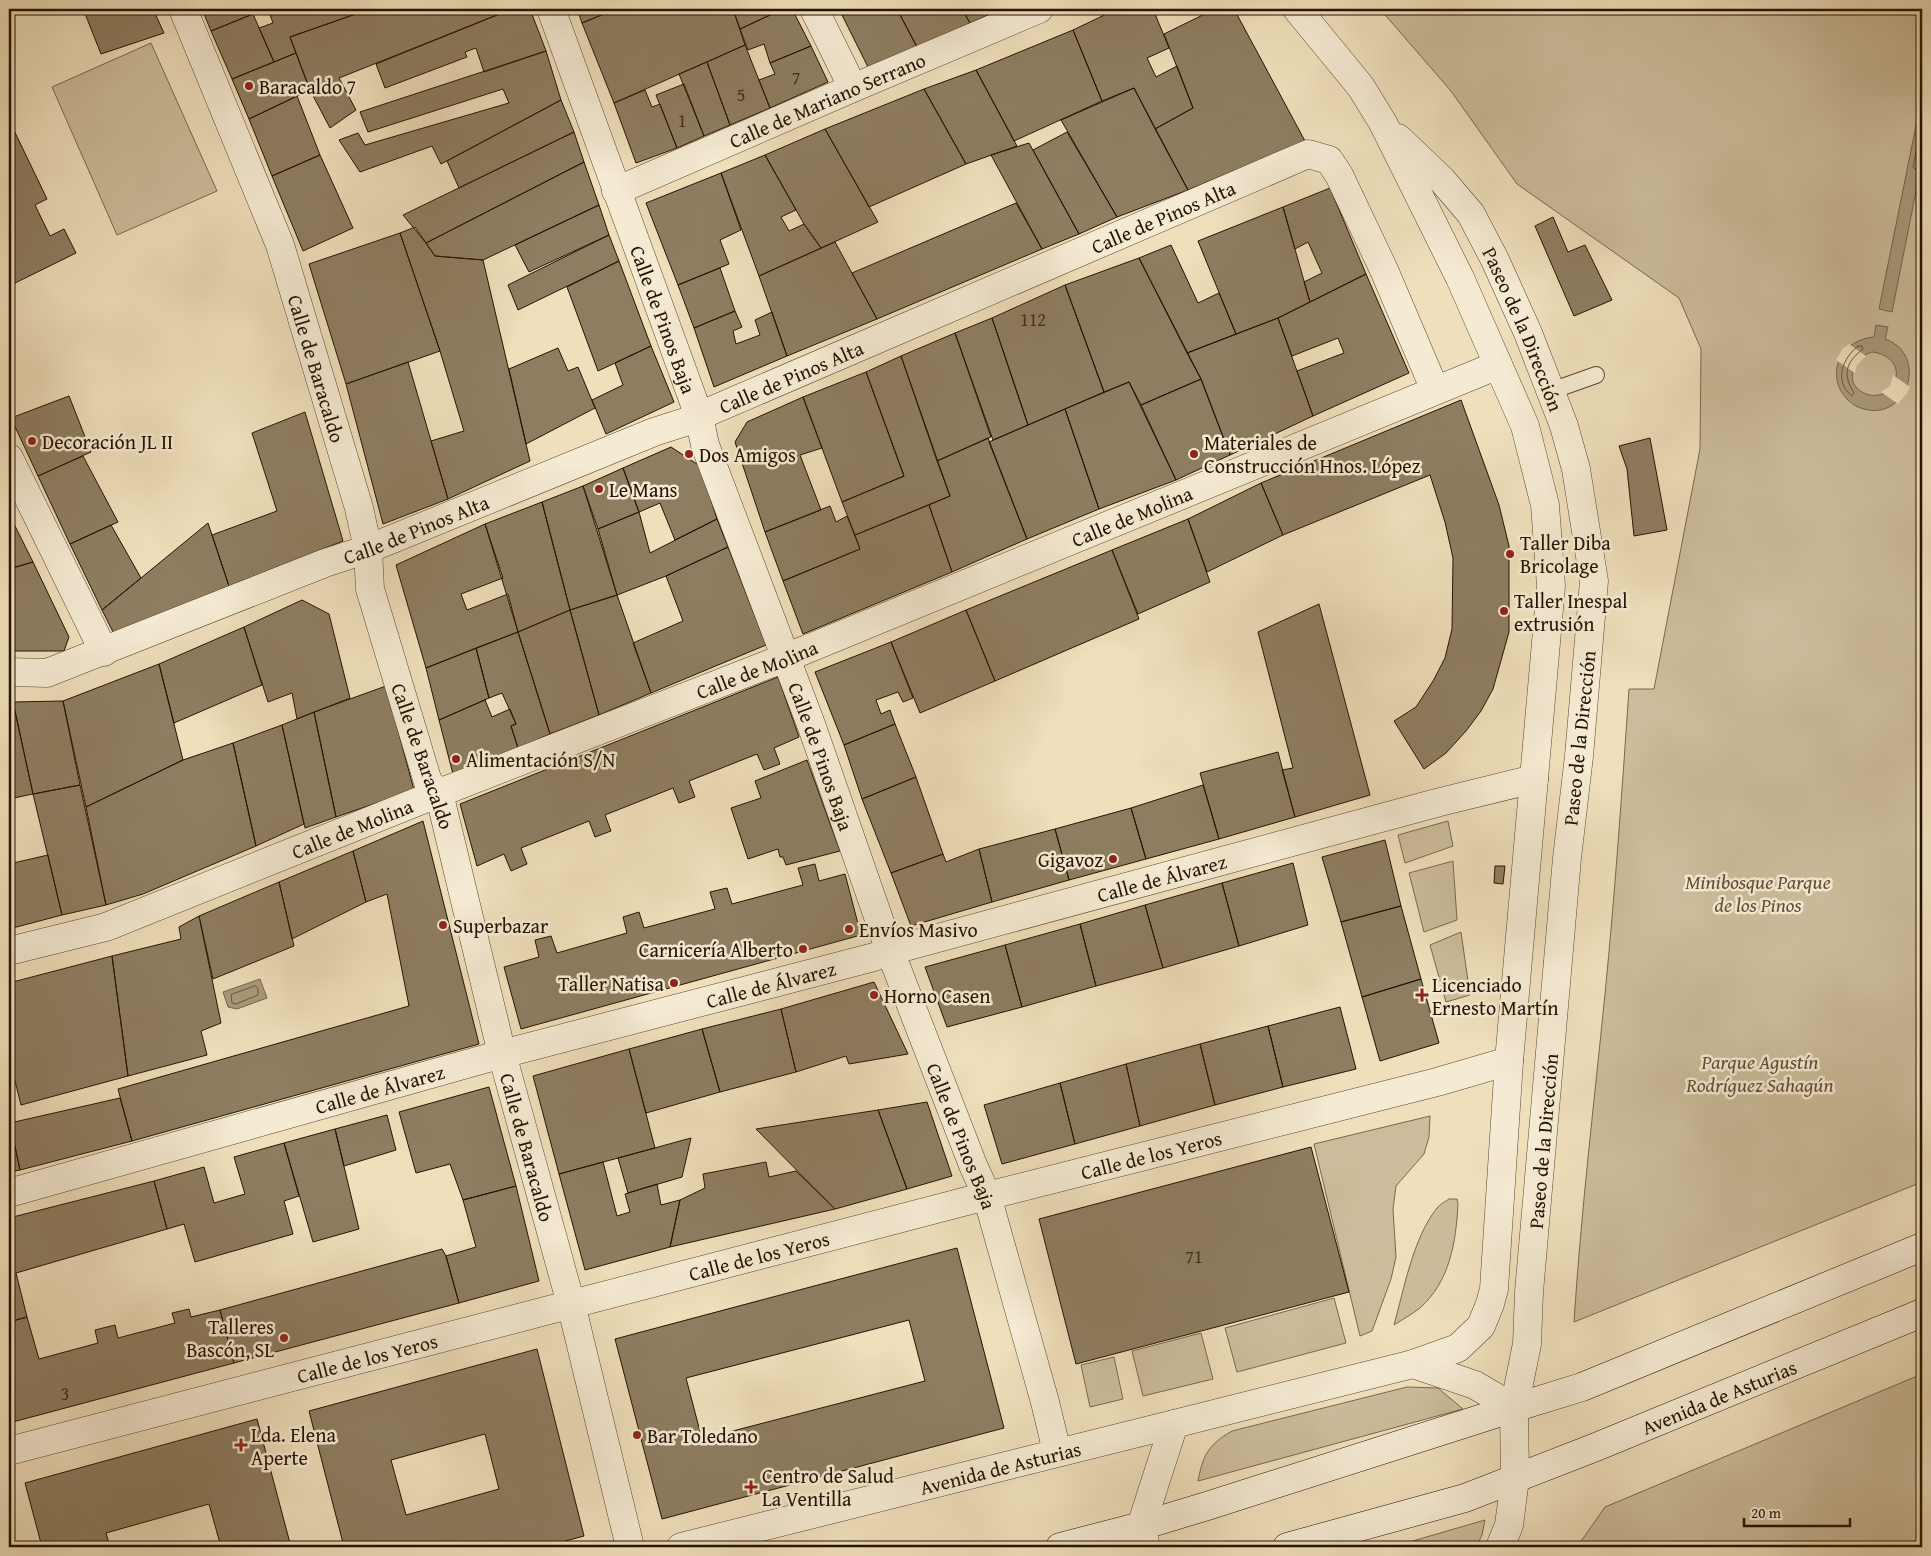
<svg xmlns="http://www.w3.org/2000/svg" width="1931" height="1556" font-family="'Gentium Book Plus',serif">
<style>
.green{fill:#ccbc9b;stroke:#78684e}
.water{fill:#aa9a7b;stroke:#74644a;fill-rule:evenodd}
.pier{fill:#efdfbb}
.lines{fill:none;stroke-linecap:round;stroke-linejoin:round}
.shore{stroke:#67563e;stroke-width:1}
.building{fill:#8e7d61;stroke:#241300;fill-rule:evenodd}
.service-casing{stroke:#57462f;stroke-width:18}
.minor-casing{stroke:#57462f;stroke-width:29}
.tertiary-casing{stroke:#57462f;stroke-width:29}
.secondary-casing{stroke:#241300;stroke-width:29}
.service{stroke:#f5ead3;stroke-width:16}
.minor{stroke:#f5ead3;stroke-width:28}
.tertiary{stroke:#f5ead3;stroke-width:28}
.secondary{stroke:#f5ead3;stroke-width:28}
.poi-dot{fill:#8f2418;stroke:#f5ead3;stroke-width:2}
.labels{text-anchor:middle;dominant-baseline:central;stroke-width:5;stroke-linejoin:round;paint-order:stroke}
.number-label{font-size:18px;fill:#3e2e18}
.poi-label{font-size:20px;fill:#241300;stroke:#f5ead3;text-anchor:start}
.street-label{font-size:20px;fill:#241300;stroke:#f5ead3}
.park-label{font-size:20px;font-style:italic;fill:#5f4e36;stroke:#f5ead3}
</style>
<rect width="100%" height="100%" fill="#efdfbb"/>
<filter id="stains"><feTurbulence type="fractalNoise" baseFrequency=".004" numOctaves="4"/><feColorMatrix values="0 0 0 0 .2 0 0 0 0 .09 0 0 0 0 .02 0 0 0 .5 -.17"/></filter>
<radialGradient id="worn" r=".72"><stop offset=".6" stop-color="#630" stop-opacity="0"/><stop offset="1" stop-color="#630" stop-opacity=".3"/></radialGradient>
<path class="green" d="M1380 9H1922V1182L1574 1322C1581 1212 1594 1104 1605 994 1615 893 1622 791 1629 689H1654L1700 449 1701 349 1679 298 1517 184 1451 91Z
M151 43 217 191 117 235 52 87Z
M1448 821 1453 846 1405 863 1398 835Z
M1453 861 1457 920 1424 932 1409 873Z
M1461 932 1470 995 1446 1002 1430 945Z
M1430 1116 1429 1137 1424 1154 1396 1186 1393 1209 1396 1257 1391 1279 1372 1331 1360 1336 1314 1144Z
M1449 1199H1457L1458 1204C1456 1242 1450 1281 1420 1308 1412 1314 1402 1320 1394 1325 1404 1289 1413 1238 1437 1208 1440 1204 1445 1202 1449 1199Z
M1334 1298 1346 1343 1237 1372 1225 1328Z
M1201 1333 1213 1379 1143 1396 1132 1351Z
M1114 1357 1123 1399 1090 1407 1081 1365Z
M1922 1374V1547H1577L1605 1507Z
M1407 1387 1438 1388 1463 1409 1198 1481C1203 1455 1208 1445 1232 1431Z
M1485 1520 1482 1535 1476 1547H1392Z"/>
<path class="water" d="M1922 96V161L1892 312 1879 309Z
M1876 325 1888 327 1885 339C1931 355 1906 427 1858 407 1849 403 1841 394 1838 384 1831 360 1849 339 1874 337ZM1872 352C1886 353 1901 364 1895 381 1884 409 1841 392 1855 366 1859 358 1863 355 1872 352Z
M260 979 267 998 237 1009 228 1007 223 992Z"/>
<path class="pier" d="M1849 344 1866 356 1857 365 1855 373 1836 360 1843 348Z
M1893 375 1910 387 1907 393 1898 404 1881 392 1890 386Z"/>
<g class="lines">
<path class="shore" d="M1922 121 1913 167 1915 169 1922 167
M1858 346H1862L1863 349C1846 362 1842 374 1854 393L1852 396C1833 381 1843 358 1858 346Z
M255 986 258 988V995L236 1004 232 1003 231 995Z"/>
</g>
<path class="building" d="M91 9H153L164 33 101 54 84 11Z
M202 9H251L253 14 211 31Z
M268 9H370L290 37 296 53 274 62 259 28 273 23Z
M370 9H512L339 78 356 110 330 128 310 90 290 37Z
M512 9H530L546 51 484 72 476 48 465 52 467 57 385 88 376 64Z
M577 9H616L582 23Z
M616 9H733L745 45 614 103 582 23Z
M733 9H783L740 29Z
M783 9H792L811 46 770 63 764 44 748 50 740 29Z
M839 9H897L917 47 869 69Z
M897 9H962L970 23 917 47Z
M962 9H1002L970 23Z
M1117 9H1153L1169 48 1147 58 1156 77 1177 66 1193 108 1155 129 1134 88 1102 101 1073 30Z
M1215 9H1234L1305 141 1188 190 1155 129 1193 108 1164 34Z
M253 14 274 62 232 79 211 31Z
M1073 30 1102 101 1014 141 976 70Z
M745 45 770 108 730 125 707 62Z
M811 46 828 82 770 108 759 80 775 74 770 63Z
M546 51 561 100 441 164 432 146 360 172 339 140 358 133 365 145 509 103 503 89 368 132 360 112Z
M296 53 310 90 249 119 232 79Z
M707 62 730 125 704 136 679 74Z
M976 70 1017 146 966 164 924 89Z
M684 84 704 136 677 148 656 95Z
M1134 88 1188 190 1117 217 1061 120Z
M924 89 966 164 869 207 825 129Z
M645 90 652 107 660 104 677 148 636 163 614 103Z
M297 96 320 155 272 176 249 119Z
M561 100 574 132 459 188 447 161Z
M9 120 47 199 35 205 50 236 64 229 76 253 9 286Z
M825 129 878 222 821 248 804 224 765 155Z
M574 132 584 162 426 243 403 215Z
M1067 132 1117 217 1079 234 1033 150Z
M1029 143 1079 234 1042 249 991 155Z
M320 155 353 228 303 251 272 176Z
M765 155 796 210 781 217 789 231 804 224 821 248 759 276 721 173Z
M584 162 599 205 483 260 435 256 426 243Z
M721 173 741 230 720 240 729 264 678 285 646 203Z
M1330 188 1366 274 1310 302 1304 282 1322 273 1308 242 1295 249 1283 207Z
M1016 203 1042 249 877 319 852 273Z
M599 205 609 235 529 272 515 245Z
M1283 207 1310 302 1278 318 1236 334 1198 241Z
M1553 217 1568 252 1585 245 1612 300 1574 316 1535 226Z
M415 227 435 256 483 260 530 461 448 499 431 441 464 431 440 351 400 233Z
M400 233 440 351 346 384 309 264Z
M609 235 619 261 518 310 508 285Z
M835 242 877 319 787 356 759 276Z
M1171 245 1198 303 1219 293 1236 334 1187 353 1139 258Z
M1139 258 1201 379 1141 405 1129 382 1104 392 1065 285Z
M619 261 651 346 598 371 567 287Z
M720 268 735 311 694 328 678 285Z
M1366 274 1409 373 1313 416 1297 371 1344 353 1338 338 1292 356 1278 318Z
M1065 285 1104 392 1028 425 992 318Z
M735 311 742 327 733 331 736 344 760 335 755 320 772 312 787 356 714 387 694 328Z
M992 318 1028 425 993 440 955 333Z
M1278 318 1313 416 1230 455 1201 379 1187 353Z
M955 333 991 437 937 461 901 356Z
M651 346 674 402 606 434 592 400 623 385 615 363Z
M558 348 568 371 578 367 595 408 526 444 509 369Z
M901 356 950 496 855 535 842 502 904 476 866 372Z
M408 362 448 499 383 524 346 384Z
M866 372 904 476 842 502 803 397Z
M1201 379 1230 455 1176 480 1141 405Z
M1129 382 1176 480 1099 509 1065 409Z
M69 396 91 452 38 476 11 418Z
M803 397 822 448 800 455 821 510 765 532 735 442 747 422Z
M1461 400 1499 505 1509 546V632L1493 689 1481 711 1466 731 1446 753 1424 769 1394 721 1416 707 1433 681 1445 658 1452 629 1453 558 1445 522 1430 475 1283 535 1261 483Z
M1065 409 1099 509 1027 539 989 442Z
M305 412 343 541 229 586 212 535 277 511 252 433Z
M988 438 1027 539 952 572 929 505 950 496 937 461Z
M1650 438 1667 530 1634 536 1627 469 1619 446Z
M671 447 700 466 717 519 675 540 660 503 639 512 623 468Z
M83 456 118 522 70 544 38 476Z
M623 468 639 512 598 529 583 486Z
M1261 483 1283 535 1207 572 1188 519Z
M583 486 617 595 570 610 542 502Z
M542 502 570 610 518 632 485 524Z
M929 505 952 572 803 634 783 581 860 549 855 535Z
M830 506 836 522 847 516 860 549 783 581 765 532Z
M639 512 650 553 717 519 728 547 666 576 617 595 598 529Z
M9 514 33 562 9 569Z
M1188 519 1210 582 1138 614 1112 550Z
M208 523 229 586 114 634 102 610Z
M485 524 503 578 461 594 467 610 508 594 518 632 426 668 396 565Z
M111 525 141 578 102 610 70 544Z
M728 547 766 645 651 693 633 643 683 621 666 576Z
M1112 550 1139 619 995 681 966 610Z
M33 562 69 637 64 651H9V569Z
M617 595 651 693 599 715 570 610Z
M302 600 329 614 350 698 297 719 292 693 268 702 244 627Z
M1319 604 1370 795 1295 817 1282 770 1293 768 1258 632Z
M570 610 599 715 550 734 518 632Z
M966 610 995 681 920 713 891 642Z
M244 627 262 685 174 723 159 664Z
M518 632 550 734 518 748 511 726 516 724 502 693 489 698 476 648Z
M891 642 913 698 903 702 898 692 876 700 881 714 890 710 895 724 844 745 815 672Z
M476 648 489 698 439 720 426 668Z
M159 664 183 760 86 807 63 701Z
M778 677 799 737 774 748 780 764 764 770 757 754 689 781 695 797 679 803 673 788 605 815 611 831 595 837 589 821 521 848 527 864 511 871 504 854 477 866 460 804Z
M386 686 414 790 336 817 314 712Z
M485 700 492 717 510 709 516 724 511 726 518 748 453 774 439 720Z
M63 701 80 785 33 794 13 702Z
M9 702H13L33 794 9 799Z
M314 712 336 817 305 828 282 725Z
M895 724 916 777 862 799 844 745Z
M282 725 304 824 256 846 233 743Z
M233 743 256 846 143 894 106 905 86 807 183 760Z
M1278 752 1295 817 1219 839 1200 773Z
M807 760 840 851 786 865 783 857H780L778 849 748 859 731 808 761 798 755 781Z
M916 777 943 854 891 873 862 799Z
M80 785 106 905 62 915 33 794Z
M1203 785 1219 839 1146 859 1131 808Z
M1131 808 1146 859 1069 880 1055 829Z
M423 821 479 1044 132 1141 118 1089 409 1006 387 894 366 902 353 851Z
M1055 829 1069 880 992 902 979 849Z
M1385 840 1401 906 1341 922 1322 857Z
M979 849 992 902 911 926 891 873 943 854 946 862Z
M353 851 366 902 292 939 279 882Z
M48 855 62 915 9 929V864Z
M1293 863 1308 925 1239 946 1222 883Z
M815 864 819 881 845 874 861 935 521 1029 504 967 539 957 535 940 551 936 557 953 627 933 623 917 639 912 644 928 715 909 710 892 727 888 732 904 803 885 798 868Z
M1495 866H1505L1503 884 1494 883Z
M279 882 294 946 213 979 199 916Z
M1222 883 1239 946 1163 968 1145 905Z
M1145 905 1163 968 1096 986 1080 924Z
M1401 906 1421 979 1362 997 1341 922Z
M199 916 221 1023 201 1031 207 1055 128 1076 112 956 181 939 179 927Z
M1080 924 1096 986 1022 1007 1005 945Z
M1005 945 1022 1007 947 1027 925 967Z
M112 956 128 1076 21 1105 9 1057V983Z
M1421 979 1439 1043 1380 1061 1362 997Z
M874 982 908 1054 849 1064 846 1056 796 1072 781 1009Z
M1340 1007 1356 1069 1283 1087 1268 1026Z
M781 1009 796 1072 720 1092 702 1029Z
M1268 1026 1283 1087 1215 1105 1200 1044Z
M702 1029 720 1092 646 1113 629 1049Z
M1200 1044 1215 1105 1140 1126 1126 1064Z
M629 1049 655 1148 559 1174 533 1076Z
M1126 1064 1140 1126 1075 1144 1060 1083Z
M1060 1083 1075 1144 1002 1164 984 1105Z
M489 1087 516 1186 463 1200 450 1164 416 1173 399 1112Z
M120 1098 132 1141 20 1170 10 1123Z
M927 1102 952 1176 907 1189 878 1110Z
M878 1110 907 1189 835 1209 756 1129Z
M387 1115 396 1150 344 1166 335 1129Z
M9 1118 20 1170 9 1172Z
M335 1129 359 1229 313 1242 284 1143Z
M691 1138 682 1177 628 1193 618 1158Z
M284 1143 299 1196 284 1201 293 1234 195 1262 184 1224 167 1229 154 1181 204 1167 214 1203 245 1194 234 1157Z
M1311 1147 1349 1292 1076 1364 1039 1219Z
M603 1162 617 1216 630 1212 625 1194 657 1184 661 1205 680 1200 670 1247 585 1270 559 1174Z
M766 1162 769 1177 796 1171 835 1209 670 1247 680 1200 705 1188 703 1174Z
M154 1181 167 1229 16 1273 27 1317 9 1322V1218Z
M516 1186 539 1281 459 1303 446 1256 476 1247 463 1200Z
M957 1248 1004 1428 662 1519 615 1339ZM909 1320 925 1381 702 1439 686 1378Z
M442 1249 446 1256 459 1303 234 1363 220 1310Z
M189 1309 191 1317 220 1310 234 1363 9 1423V1322L27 1317 39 1359 98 1343 95 1330 115 1325 118 1338 175 1323 172 1313Z
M537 1349 584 1536 543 1547H344L309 1411ZM485 1434 499 1489 406 1515 391 1460Z
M257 1419 291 1547H221L209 1504 106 1533 110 1547H42L25 1483Z"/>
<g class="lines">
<g class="service-casing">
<path id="service" d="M1551 391 1596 375"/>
</g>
<g class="minor-casing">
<g id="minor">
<path id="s1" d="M183 9 280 245 359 508 368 549 370 589 428 782 439 793 502 1054 571 1304 630 1547"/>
<path id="s2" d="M551 9 699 416 705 445 812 727 890 951 973 1165 987 1196 1045 1402 1057 1452"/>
<path d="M814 9 853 88"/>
<path id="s3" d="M616 191 853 88 1039 9"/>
<path d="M9 458 104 652"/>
<path id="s4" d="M9 672 47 673 325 563 368 549 654 432 685 422 1308 154 1329 160 1339 175 1384 270 1435 390"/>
<path id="s5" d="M9 951 106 927 439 793 769 664 786 659 800 652 1498 365"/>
<path id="s6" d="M9 1193 502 1054 874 957 890 951 1440 802 1534 779"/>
<path id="s7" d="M9 1451 967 1201 1437 1082 1509 1061"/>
<path id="s8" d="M681 1547 1174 1424"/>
</g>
</g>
<g class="tertiary-casing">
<g id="tertiary">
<path id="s9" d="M1398 138 1442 180 1471 214 1495 260 1528 333 1564 426 1576 469 1594 581 1579 756 1567 858 1529 1292 1527 1344 1514 1408 1515 1479 1509 1525 1500 1547"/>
<path d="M1413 1364 1475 1385 1514 1408"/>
<path d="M1146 1547 1141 1526 1174 1424 1413 1364 1458 1348 1481 1326 1490 1304 1494 1289 1509 1061 1551 586 1545 505 1525 426 1460 278 1383 123 1361 87 1297 9"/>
</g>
</g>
<g class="secondary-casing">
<g id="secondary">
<path d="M1060 1547 1141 1526 1207 1506 1514 1408 1582 1387 1922 1247"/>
<path id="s10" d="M1287 1547 1465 1498 1596 1447 1922 1313"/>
</g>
</g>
<use href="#service" class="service"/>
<use href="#minor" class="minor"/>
<use href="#tertiary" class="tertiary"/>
<use href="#secondary" class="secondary"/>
</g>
<g class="poi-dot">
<circle cx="249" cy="86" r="5"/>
<circle cx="32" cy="441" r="5"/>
<circle cx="689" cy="454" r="5"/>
<circle cx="1194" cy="454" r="5"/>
<circle cx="599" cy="489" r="5"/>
<circle cx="1510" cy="554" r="5"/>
<circle cx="1504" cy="611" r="5"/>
<circle cx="456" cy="759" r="5"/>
<circle cx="1113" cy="859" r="5"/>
<circle cx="443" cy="925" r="5"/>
<circle cx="849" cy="929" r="5"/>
<circle cx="803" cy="949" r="5"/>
<circle cx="674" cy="983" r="5"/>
<circle cx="874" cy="995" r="5"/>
<path d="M1419.5 987.5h5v5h5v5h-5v5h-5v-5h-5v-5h5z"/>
<circle cx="284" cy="1338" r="5"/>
<circle cx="637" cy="1435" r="5"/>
<path d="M238.5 1437.5h5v5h5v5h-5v5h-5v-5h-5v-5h5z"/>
<path d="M748.5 1479.5h5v5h5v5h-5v5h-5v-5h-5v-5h5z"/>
</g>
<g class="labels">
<g class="number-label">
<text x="796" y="77">7</text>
<text x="741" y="94">5</text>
<text x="682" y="120">1</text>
<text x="1033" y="319">112</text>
<text x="1194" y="1256">71</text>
<text x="65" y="1393">3</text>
</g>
<g class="poi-label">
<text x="259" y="86">Baracaldo 7</text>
<text x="42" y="441">Decoración JL II</text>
<text x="1204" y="442">Materiales de<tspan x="1204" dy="23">Construcción Hnos. López</tspan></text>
<text x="699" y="454">Dos Amigos</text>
<text x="609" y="489">Le Mans</text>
<text x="1520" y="542">Taller Diba<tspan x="1520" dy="23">Bricolage</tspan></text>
<text x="1514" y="600">Taller Inespal<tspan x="1514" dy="23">extrusión</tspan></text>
<text x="466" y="759">Alimentación S/N</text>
<text x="1103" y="859" text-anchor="end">Gigavoz</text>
<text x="453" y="925">Superbazar</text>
<text x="859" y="929">Envíos Masivo</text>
<text x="793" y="949" text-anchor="end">Carnicería Alberto</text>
<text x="664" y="983" text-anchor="end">Taller Natisa</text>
<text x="1432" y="984">Licenciado<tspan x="1432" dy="23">Ernesto Martín</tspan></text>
<text x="884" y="995">Horno Casen</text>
<text x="274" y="1326" text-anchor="end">Talleres<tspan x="274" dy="23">Bascón, SL</tspan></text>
<text x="251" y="1434">Lda. Elena<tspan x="251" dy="23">Aperte</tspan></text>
<text x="647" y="1435">Bar Toledano</text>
<text x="762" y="1475">Centro de Salud<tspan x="762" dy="23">La Ventilla</tspan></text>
</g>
<g class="street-label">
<text stroke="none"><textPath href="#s3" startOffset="230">Calle de Mariano Serrano</textPath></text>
<text stroke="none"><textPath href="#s4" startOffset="1244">Calle de Pinos Alta</textPath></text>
<text stroke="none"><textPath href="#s2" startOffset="330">Calle de Pinos Baja</textPath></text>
<text stroke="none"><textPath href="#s9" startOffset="232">Paseo de la Dirección</textPath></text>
<text stroke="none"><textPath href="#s1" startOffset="384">Calle de Baracaldo</textPath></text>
<text stroke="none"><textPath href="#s4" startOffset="839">Calle de Pinos Alta</textPath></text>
<text stroke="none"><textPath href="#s5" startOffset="1205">Calle de Molina</textPath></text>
<text stroke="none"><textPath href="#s4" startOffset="434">Calle de Pinos Alta</textPath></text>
<text stroke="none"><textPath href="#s5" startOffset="800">Calle de Molina</textPath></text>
<text transform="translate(1579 738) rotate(-84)">Paseo de la Dirección</text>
<text transform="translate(423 756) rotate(71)">Calle de Baracaldo</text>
<text stroke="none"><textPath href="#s2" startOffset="795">Calle de Pinos Baja</textPath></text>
<text stroke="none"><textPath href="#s5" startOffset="365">Calle de Molina</textPath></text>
<text stroke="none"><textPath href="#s6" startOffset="1195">Calle de Álvarez</textPath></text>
<text stroke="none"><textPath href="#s6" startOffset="790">Calle de Álvarez</textPath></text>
<text stroke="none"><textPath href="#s6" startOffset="385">Calle de Álvarez</textPath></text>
<text stroke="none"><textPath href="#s2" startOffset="1200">Calle de Pinos Baja</textPath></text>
<text transform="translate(1543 1141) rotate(-85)">Paseo de la Dirección</text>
<text stroke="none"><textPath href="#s1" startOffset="1194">Calle de Baracaldo</textPath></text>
<text stroke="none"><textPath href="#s7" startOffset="1180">Calle de los Yeros</textPath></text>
<text stroke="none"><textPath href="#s7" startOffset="775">Calle de los Yeros</textPath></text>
<text stroke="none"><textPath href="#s7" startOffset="370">Calle de los Yeros</textPath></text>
<text stroke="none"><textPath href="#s10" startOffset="458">Avenida de Asturias</textPath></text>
<text stroke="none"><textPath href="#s8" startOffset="329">Avenida de Asturias</textPath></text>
</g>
<g class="park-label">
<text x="1758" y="881">Minibosque Parque<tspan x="1758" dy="23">de los Pinos</tspan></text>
<text x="1760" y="1061">Parque Agustín<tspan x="1760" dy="23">Rodríguez Sahagún</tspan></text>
</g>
</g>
<rect width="1931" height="1556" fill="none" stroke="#efdfbb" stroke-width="30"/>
<rect x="10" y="10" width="1911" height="1536" fill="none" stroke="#241300" stroke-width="2.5"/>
<rect x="15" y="15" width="1901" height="1526" fill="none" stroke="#241300"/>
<path d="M1744 1518v8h106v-8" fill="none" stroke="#241300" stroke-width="2.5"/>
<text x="1751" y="1518" font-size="15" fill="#241300" stroke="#f5ead3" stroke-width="4" paint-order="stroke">20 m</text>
<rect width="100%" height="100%" filter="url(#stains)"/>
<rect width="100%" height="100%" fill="url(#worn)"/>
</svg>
